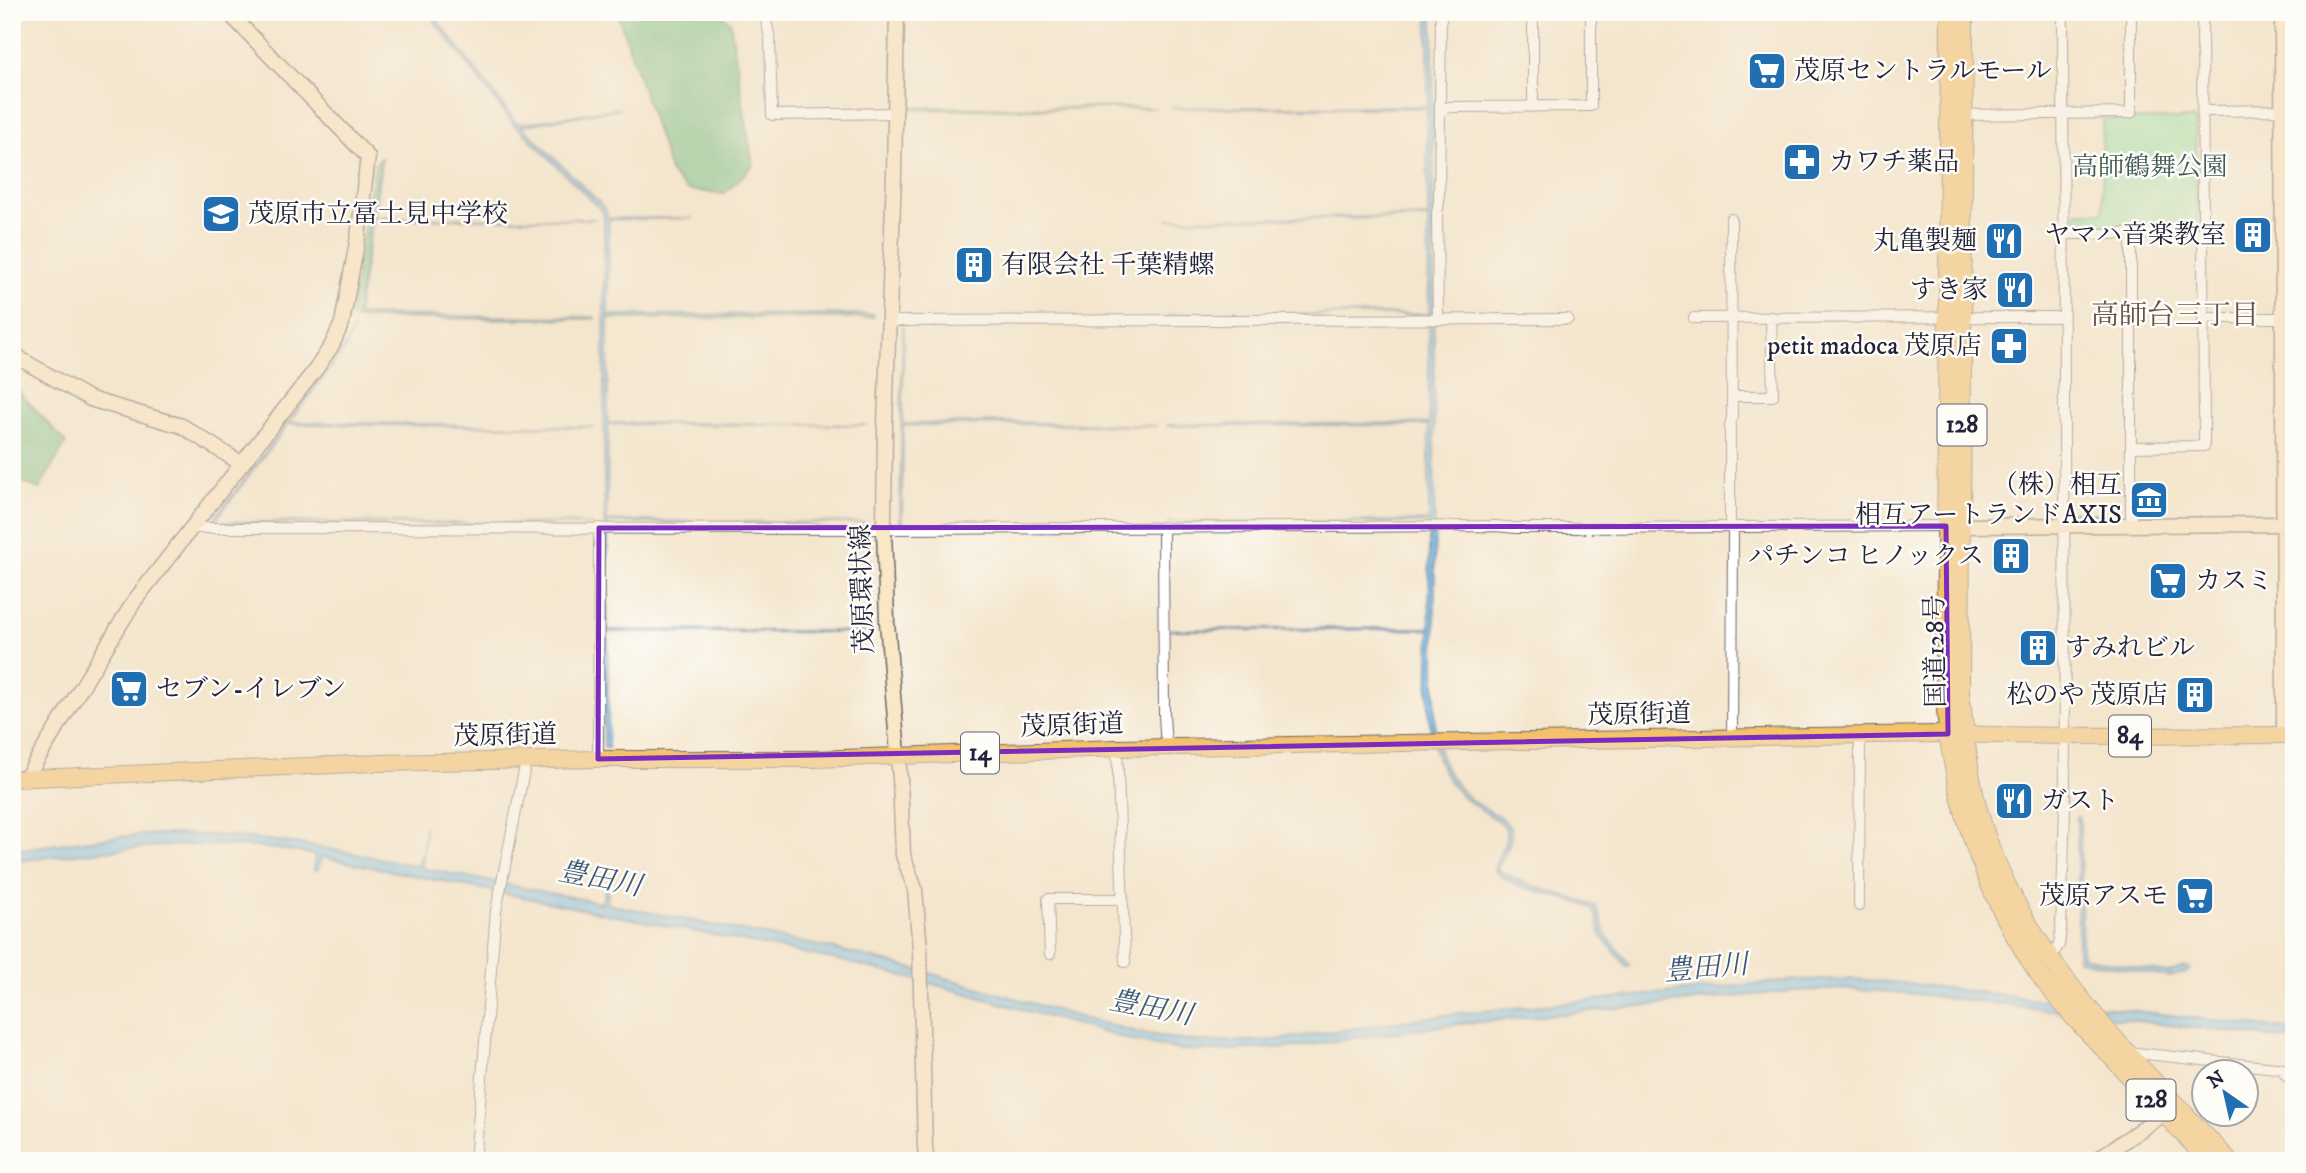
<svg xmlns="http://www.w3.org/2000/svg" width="2306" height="1173" font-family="'IM FELL DW Pica','Noto Serif JP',serif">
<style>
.green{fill:#89e0a3;stroke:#56816f;stroke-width:2}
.forest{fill:#6ebe89;stroke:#487062;stroke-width:2}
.water{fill:#75beed;stroke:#4c7094;stroke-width:2}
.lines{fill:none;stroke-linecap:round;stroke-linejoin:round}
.street-casing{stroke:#6c676e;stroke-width:12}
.secondary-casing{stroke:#6c676e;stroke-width:17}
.primary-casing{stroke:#6c676e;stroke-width:18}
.highway-casing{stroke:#6c676e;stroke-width:20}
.street{stroke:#fff;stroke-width:10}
.secondary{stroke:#fae7c3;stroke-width:14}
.primary{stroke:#f3c26a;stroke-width:16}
.highway{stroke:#f3c26a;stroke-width:18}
.marked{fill:none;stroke:#7b2cbf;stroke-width:5;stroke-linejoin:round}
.labels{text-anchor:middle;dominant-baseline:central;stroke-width:5;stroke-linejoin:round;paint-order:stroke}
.shield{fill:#fdfcf7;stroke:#646373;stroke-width:2}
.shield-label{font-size:24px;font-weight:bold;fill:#22223b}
.poi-label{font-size:26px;fill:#22223b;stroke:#fdfcf7;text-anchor:start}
.park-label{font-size:26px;fill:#415b5a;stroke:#fdfcf7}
.street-label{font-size:26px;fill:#22223b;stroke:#fdfcf7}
.neighbourhood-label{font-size:28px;fill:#67524d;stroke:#fdfcf7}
.water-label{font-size:28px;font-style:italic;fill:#3f5979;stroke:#fdfcf7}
</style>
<rect width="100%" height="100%" fill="#fdfcf7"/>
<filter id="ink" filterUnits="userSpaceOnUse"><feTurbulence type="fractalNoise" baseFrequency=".0143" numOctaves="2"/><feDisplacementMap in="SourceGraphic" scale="14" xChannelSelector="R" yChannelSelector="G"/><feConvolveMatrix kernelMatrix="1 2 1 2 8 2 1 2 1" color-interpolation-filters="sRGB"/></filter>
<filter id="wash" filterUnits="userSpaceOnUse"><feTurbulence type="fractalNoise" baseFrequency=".00686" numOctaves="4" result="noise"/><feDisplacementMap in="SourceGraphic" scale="28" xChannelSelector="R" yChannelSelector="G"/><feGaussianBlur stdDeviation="1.57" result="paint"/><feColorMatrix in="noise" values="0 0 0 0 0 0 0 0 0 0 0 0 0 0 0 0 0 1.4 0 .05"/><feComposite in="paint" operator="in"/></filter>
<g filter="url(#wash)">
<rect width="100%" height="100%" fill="#f4e6cd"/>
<path class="green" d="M909 107 1157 108 908 110Z
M2105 119H2194L2196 121 2198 224 2193 228H2078L2075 224 2076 212H2103L2102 121Z
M380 158 356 317H595V319H354L350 316 375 164Z
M608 316H874L873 318 608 319Z"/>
<path class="forest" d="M617 12H715L730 21 753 166 724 194 687 190 671 174Z
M12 384 66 443 39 489 12 478Z"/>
<path class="water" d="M427 12H431L516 122 521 124 620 108 522 126 603 206 609 218H693L609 220 608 315 874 314 608 316V423L867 425 608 424 607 521 867 523H608L607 630 872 632H608V748H604V216L600 209 518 127H516Z
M1428 12H1433L1435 732C1439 760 1450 783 1473 801 1483 809 1508 817 1511 831 1513 843 1503 857 1498 866V870L1525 883 1596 906 1602 921 1604 932 1630 965 1627 967 1600 934 1598 920 1593 909C1567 895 1514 892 1495 871 1495 855 1510 845 1505 827 1491 813 1471 807 1457 791 1419 750 1430 682 1430 629L1169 630 1430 628 1429 523 1167 522 1429 521V425L1167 426V425L1429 423V315H1167L1429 314 1428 218 1166 219 1428 217 1427 108H1170L1428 106Z
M382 157 373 218 596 219H372L357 315 595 317H356Z
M903 326V424L1010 422 1157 426 1010 424 903 426 902 523H927L900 524Z
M354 328 345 349 290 422 594 427 288 424 214 522 592 524 214 523 213 521 344 348Z
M2077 817 2080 818 2082 957 2168 973 2184 967 2190 968V971L2169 977 2078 960Z
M425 825 422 868 602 903 604 891H608L607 904 835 949 926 972 1082 1018 1137 1032 1182 1040 1213 1042 1275 1040 1451 1014 1797 980 1853 979 1913 984 2294 1030V1040L1915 994 1852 989 1795 991 1440 1026 1295 1047 1214 1051 1181 1050 1133 1041 926 982 842 961 321 857 318 870H314L315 855C214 835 114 849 12 862V850C65 844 119 834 173 834 259 834 335 849 418 866L421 855 423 854Z"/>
</g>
<g filter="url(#ink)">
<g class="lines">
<g class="street-casing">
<path id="street" d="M764 12 770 38 772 115 895 113
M1533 12V107
M1441 111 1449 107 1591 106V12
M2203 111 2294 110
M1959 115 2131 113V12
M1731 219C1731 285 1732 351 1732 417L1730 426V520L1733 533 1732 738
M2131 233V526
M2064 234 2203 233
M1694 318 2064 317
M2203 318H2294
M1438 320 1437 213 1439 202 1441 12
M887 321 1568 319
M1732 396H1773L1771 317
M2131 447 2204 446 2202 12
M1163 527 1164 713 1165 733 1168 748
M192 528 893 529 1496 526 1516 528H1565L1946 526
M1117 748 1125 962
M598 759 599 528
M1859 906 1860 735
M1050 954 1048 899H1123
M2050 958 2059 945 2061 929 2065 808 2063 12
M2128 1052 2294 1070
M2280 1068 2294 1084
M475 1161 496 911 526 761"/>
</g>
<g class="secondary-casing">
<path id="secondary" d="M897 12 894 174 885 424 884 529 887 622 900 779 903 855 915 889 920 950 925 1148 927 1161
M2282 12 2284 735
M12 351 22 360 90 399 182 426 242 464
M1951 526 2294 524
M26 778 135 600 316 369 332 345 342 323 358 237 368 157 228 12
M2095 1161 2172 1108"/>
</g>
<g class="primary-casing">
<path id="primary" d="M12 779 376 763 598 759H815L1117 748 1934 734 2066 736 2294 735"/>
</g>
<g class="highway-casing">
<path id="highway" d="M1950 12 1945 695C1950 791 1983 891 2037 971 2059 1003 2087 1031 2114 1059 2145 1093 2177 1127 2209 1161
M1964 12 1960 694C1965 733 1968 772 1978 810 2017 953 2131 1056 2229 1161"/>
</g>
<use href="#street" class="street"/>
<use href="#secondary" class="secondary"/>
<use href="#primary" class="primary"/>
<use href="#highway" class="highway"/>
</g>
</g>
<path d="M0 0H2306V1173H0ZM1946 526 1948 734 598 759 599 528Z" fill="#f4e6cd" fill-opacity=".55" fill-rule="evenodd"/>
<path class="marked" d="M1946 526 1948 734 598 759 599 528Z"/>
<defs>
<g id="supermarket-square" transform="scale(2.0125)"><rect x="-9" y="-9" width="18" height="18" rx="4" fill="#1f6fb2" stroke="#fdfcf7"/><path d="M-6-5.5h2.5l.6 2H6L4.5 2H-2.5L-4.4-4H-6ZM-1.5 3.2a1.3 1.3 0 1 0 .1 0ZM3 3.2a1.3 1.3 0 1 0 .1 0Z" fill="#fff"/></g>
<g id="pharmacy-square" transform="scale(2.0125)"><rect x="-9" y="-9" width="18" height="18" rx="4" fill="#1f6fb2" stroke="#fdfcf7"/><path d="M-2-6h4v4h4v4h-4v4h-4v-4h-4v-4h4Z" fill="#fff"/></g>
<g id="school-square" transform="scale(2.0125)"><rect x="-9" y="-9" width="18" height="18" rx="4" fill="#1f6fb2" stroke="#fdfcf7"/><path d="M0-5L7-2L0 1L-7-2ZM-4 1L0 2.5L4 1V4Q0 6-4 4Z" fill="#fff"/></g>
<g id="building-square" transform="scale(2.0125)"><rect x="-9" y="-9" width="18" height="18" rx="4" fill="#1f6fb2" stroke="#fdfcf7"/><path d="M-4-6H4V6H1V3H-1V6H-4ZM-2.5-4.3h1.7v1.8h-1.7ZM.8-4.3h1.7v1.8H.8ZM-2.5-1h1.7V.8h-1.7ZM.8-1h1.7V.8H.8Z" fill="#fff"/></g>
<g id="restaurant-square" transform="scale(2.0125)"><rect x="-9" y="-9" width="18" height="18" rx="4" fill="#1f6fb2" stroke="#fdfcf7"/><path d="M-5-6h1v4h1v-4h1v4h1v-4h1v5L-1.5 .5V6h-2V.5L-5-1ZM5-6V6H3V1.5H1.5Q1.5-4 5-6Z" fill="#fff"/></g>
<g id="museum-square" transform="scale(2.0125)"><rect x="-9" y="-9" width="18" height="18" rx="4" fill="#1f6fb2" stroke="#fdfcf7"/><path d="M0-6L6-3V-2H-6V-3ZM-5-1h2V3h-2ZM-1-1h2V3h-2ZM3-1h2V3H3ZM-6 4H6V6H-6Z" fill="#fff"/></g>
</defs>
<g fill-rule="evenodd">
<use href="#supermarket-square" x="1767" y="71"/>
<use href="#pharmacy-square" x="1802" y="162"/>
<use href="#school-square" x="221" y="214"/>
<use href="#building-square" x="2253" y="235"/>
<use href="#restaurant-square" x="2004" y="241"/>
<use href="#building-square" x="974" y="265"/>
<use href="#restaurant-square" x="2015" y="290"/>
<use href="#pharmacy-square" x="2009" y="346"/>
<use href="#museum-square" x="2149" y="500"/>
<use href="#building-square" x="2011" y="556"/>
<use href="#supermarket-square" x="2168" y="581"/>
<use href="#building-square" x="2038" y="648"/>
<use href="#supermarket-square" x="129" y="689"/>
<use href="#building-square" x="2195" y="695"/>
<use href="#restaurant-square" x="2014" y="801"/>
<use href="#supermarket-square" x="2195" y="896"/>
</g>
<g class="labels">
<g class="shield">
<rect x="1937.5" y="404.5" width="49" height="41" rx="5"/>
<rect x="2109" y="715.5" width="42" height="41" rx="5"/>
<rect x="961" y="732.5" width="38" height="41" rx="5"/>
<rect x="2126.5" y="1079.5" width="49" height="41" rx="5"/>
</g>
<g class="shield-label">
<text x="1962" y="425">128</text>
<text x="2130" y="736">84</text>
<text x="980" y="753">14</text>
<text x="2151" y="1100">128</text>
</g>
<g class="poi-label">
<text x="1794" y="71">茂原セントラルモール</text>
<text x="1829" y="162">カワチ薬品</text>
<text x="248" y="214">茂原市立冨士見中学校</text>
<text x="2226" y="235" text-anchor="end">ヤマハ音楽教室</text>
<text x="1977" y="241" text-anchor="end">丸亀製麺</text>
<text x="1001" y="265">有限会社 千葉精螺</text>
<text x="1988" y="290" text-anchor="end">すき家</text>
<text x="1982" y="346" text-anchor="end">petit madoca 茂原店</text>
<text x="2122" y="485" text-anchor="end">（株）相互<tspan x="2122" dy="30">相互アートランドAXIS</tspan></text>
<text x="1984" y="556" text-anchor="end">パチンコ ヒノックス</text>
<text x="2195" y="581">カスミ</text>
<text x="2065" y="648">すみれビル</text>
<text x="156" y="689">セブン-イレブン</text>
<text x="2168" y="695" text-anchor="end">松のや 茂原店</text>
<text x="2041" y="801">ガスト</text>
<text x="2168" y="896" text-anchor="end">茂原アスモ</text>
</g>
<g class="park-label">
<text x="2150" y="167">高師鶴舞公園</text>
</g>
<g class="street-label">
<text transform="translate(863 589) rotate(-92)">茂原環状線</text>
<text transform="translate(1936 651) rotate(-91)">国道128号</text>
<text transform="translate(1639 715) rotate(-1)">茂原街道</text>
<text transform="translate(1072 726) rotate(-2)">茂原街道</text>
<text transform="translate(505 736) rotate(-1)">茂原街道</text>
</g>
<g class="neighbourhood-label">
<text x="2175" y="315">高師台三丁目</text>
</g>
<g class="water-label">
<text transform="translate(600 879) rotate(11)">豊田川</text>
<text transform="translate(1706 968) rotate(-5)">豊田川</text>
<text transform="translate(1151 1008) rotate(11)">豊田川</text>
</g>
</g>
<rect width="2306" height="1173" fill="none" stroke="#fdfcf7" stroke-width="42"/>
<g transform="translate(2225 1093) rotate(326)"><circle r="33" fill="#fdfcf7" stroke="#a5a5ac" stroke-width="2"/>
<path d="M0-5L12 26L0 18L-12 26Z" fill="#1f6fb2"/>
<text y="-10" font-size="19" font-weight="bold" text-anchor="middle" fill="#22223b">N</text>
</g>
</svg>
